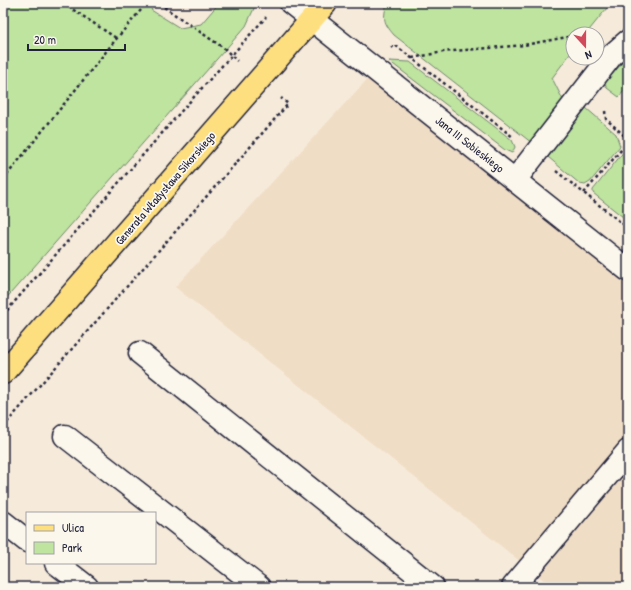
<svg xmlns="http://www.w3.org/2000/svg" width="631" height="590" font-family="'Patrick Hand',sans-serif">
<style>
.built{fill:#f0ddc5}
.green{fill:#bee49f;stroke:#70836d}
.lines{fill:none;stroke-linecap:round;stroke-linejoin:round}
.minor-casing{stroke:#22223b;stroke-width:25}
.major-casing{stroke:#22223b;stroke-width:25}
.path{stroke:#22223b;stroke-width:2.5;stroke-dasharray:3 3;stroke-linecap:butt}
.minor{stroke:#fbf7ec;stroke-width:22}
.major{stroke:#fedf80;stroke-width:22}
.labels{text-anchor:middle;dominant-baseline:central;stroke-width:3.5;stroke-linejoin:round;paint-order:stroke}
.street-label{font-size:12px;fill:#22223b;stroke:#fbf7ec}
</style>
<rect width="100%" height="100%" fill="#f6ebda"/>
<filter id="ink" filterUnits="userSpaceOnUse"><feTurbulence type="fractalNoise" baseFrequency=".025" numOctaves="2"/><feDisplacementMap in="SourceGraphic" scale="8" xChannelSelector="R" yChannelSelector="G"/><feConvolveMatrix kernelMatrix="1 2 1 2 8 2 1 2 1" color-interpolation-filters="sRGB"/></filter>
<g filter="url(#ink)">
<path class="built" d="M374 72 628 270V587H541L545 581 175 287Z"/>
<path class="green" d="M3 3H157L151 10 180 28 201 24 219 3 256 4 246 26 3 302Z
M387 3H611L586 34H573V50L552 78 564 102 532 143 394 35C383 22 383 19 387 3Z
M628 56V86L619 97 607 88 605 83Z
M389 61 410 62 512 140 515 147 512 153 505 150Z
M586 108 616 134 620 146 590 182 585 185 580 184 548 157Z
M625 150 628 153V221L593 193V190Z"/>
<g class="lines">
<g class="minor-casing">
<path id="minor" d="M291 3 628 270
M515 180 612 55 628 41
M140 353 433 587
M65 436 259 587
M3 522 27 541
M56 563 87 587
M513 587 628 451"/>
</g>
<g class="major-casing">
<path id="major" d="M3 373 326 3"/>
</g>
<path class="path" d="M63 3 116 38
M162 3 161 5 225 49 237 61
M584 34H586
M391 48 395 45 513 137
M412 58 443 52 524 45 573 36
M605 111 606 119 628 139
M556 171 628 228
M3 180 117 38 147 3
M584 193 628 142
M3 315 184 108 266 17
M3 427 288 104 281 98"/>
<use href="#minor" class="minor"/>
<use href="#major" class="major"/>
</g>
</g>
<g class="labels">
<g class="street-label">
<text transform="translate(470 144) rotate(38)">Jana III Sobieskiego</text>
<text transform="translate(165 188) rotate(-49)">Generała Władysława Sikorskiego</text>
</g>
</g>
<rect width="631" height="590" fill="none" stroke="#fbf7ec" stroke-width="16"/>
<rect x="8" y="8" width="615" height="574" fill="none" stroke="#22223b" stroke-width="1.5" filter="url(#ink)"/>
<rect x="26" y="512" width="130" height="52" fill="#fbf7ec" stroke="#a4a2a5"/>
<rect x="34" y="525" width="20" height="6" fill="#fedf80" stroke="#a4a2a5"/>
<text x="62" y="532" font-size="12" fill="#22223b">Ulica</text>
<rect x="34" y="542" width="20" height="12" fill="#bee49f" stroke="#a4a2a5"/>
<text x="62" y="552" font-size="12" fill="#22223b">Park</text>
<g transform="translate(585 46) rotate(159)"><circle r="19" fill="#fbf7ec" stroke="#a4a2a5"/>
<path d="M0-3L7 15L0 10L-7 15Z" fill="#d1495b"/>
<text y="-6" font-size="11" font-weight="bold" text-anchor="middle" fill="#22223b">N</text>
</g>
<path d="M28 44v6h97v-6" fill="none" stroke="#22223b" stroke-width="2"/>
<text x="34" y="44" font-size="12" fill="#22223b" stroke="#fbf7ec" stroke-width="3" paint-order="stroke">20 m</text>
</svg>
